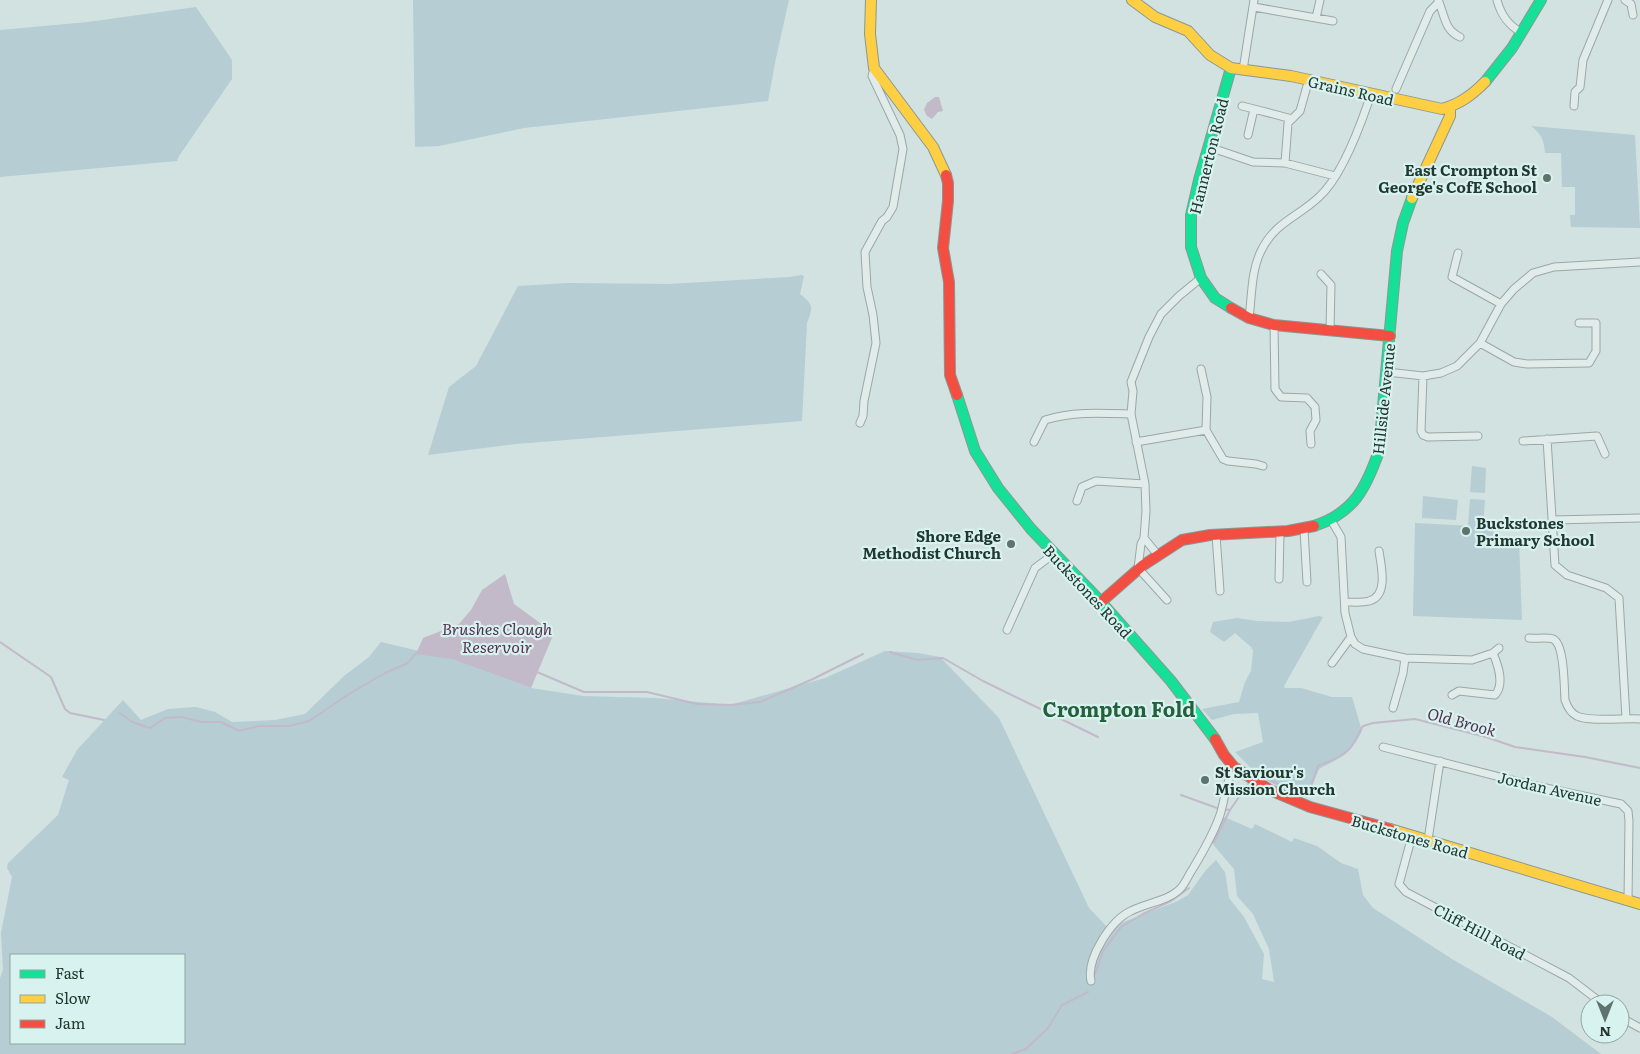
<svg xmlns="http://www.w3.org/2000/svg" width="1640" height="1054" font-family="Literata,serif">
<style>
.green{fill:#b5cdd3;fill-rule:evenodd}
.water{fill:#c2bac9}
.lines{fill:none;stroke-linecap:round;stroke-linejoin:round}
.stream{stroke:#c2bac9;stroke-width:2}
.street-casing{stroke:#99a8a5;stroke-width:9}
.fast-casing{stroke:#8a9895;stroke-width:12}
.slow-casing{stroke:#8a9895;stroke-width:12}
.jam-casing{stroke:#8a9895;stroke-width:12}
.street{stroke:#e1ecea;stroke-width:7}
.fast{stroke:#16e098;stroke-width:10}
.slow{stroke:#ffcf43;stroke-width:10}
.jam{stroke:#f24e42;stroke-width:10}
.poi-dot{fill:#5f736d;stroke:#d8f2ef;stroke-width:2}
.labels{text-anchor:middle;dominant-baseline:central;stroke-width:4.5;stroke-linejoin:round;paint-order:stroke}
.street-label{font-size:15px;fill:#21372f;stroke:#d8f2ef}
.poi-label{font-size:15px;font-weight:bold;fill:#21372f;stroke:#d8f2ef;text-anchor:end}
.water-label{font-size:16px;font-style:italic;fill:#553251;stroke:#d8f2ef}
.district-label{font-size:20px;font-weight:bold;fill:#255f3b;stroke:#d8f2ef}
</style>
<rect width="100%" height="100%" fill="#d1e2e0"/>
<path class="green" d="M413 0H789L776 58 768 101 524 128 439 146 415 147Z
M196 7 232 60V79L179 156 177 161 0 177V30L88 22Z
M1531 126 1635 135 1640 228 1571 227 1570 215H1575V187H1562L1561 153H1545C1544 141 1542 134 1531 126Z
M801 275 804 276 800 294C814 305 813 307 807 323L802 421 516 444 428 455 449 387 476 366 518 286 568 283 669 284 790 277Z
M1472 466 1486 468 1485 493 1470 492Z
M1423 496 1458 500 1456 520 1422 518Z
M1470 499 1485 500 1483 526 1494 527 1493 539 1519 540 1522 620 1413 616 1415 523 1471 526 1468 525Z
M1319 616 1323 617 1284 686 1285 688H1301L1332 697H1352L1362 731C1349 756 1343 756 1319 769L1307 798 1283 789 1259 776 1235 752 1263 742 1258 713 1234 714 1212 720 1202 709 1239 702 1245 682 1251 671 1253 651 1251 647 1235 633 1224 642 1210 632 1213 622 1237 618 1257 621 1289 622Z
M381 642 453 659 531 688 583 696 656 698 730 705 825 678 885 651 918 653 940 657 999 718 1089 908 1108 928 1178 901 1188 895 1206 870 1216 860 1225 872 1229 898 1244 917 1264 954 1262 979 1274 982 1269 949 1253 914 1237 896 1234 869 1211 842 1222 816 1252 829 1255 824 1292 842 1294 838 1317 846 1341 863 1358 869 1363 895 1373 908 1452 959 1552 1017 1601 1054H0V978L3 970 1 933 12 877 7 868 8 863 58 815 69 780 62 777 77 750 123 700 141 720 168 709 196 707 215 712 232 722 275 720 305 714 344 676 369 657ZM11 955H184V1043H11Z"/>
<path class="water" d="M935 97H939L943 111 938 112 932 119 927 116 924 110 927 103Z
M505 574 514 604 554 633 531 688 452 659 416 654 423 638 459 624 471 610 482 590Z"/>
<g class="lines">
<path class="stream" d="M0 642 51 677 65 709 70 713 104 720
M890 652 917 660 943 658 983 681 1098 737
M537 672 584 692H647L697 704 730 705 760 702 813 679 863 654
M120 713 132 722 150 728 165 718 181 717 202 722H221L239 731 259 726H289L309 721 349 694 385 673 408 663 416 653
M1256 774 1302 795 1310 789 1318 766C1330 761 1346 756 1353 744 1357 739 1359 732 1363 726L1373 723 1415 719 1486 737 1515 747 1585 757 1640 768
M1181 795 1217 808 1230 810
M1214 842 1230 810 1248 784
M1095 974 1103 951 1121 927 1143 914 1171 901 1189 888
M1012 1054 1026 1049 1048 1028 1062 1005 1088 992"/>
<g class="street-casing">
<path id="street" d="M1438 0C1445 15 1444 30 1460 37
M1497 0C1501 15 1508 25 1522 33
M1625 0 1631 4 1633 15
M1254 7 1333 21
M1316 18 1320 0
M1243 70 1254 0
M1396 89 1430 11 1439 2
M1242 106 1254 109
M1574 106 1575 92 1580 87 1583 60 1608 0
M1248 135 1254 109 1292 119
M1209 147 1253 162 1285 163 1335 176
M1285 163 1288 123 1300 111 1307 86
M1458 253 1452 277 1501 304
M1321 274 1331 285 1330 331
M1249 318C1252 296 1251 271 1261 251 1275 222 1298 217 1319 197 1341 177 1358 132 1368 103
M1274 325 1275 389 1281 397 1307 398 1315 407 1316 420 1310 431 1311 444
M1480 343 1514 362 1527 364 1589 363 1596 351V323H1579
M1201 369 1207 397 1206 430 1223 459 1228 461 1256 464 1263 466
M1387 372 1423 376 1441 373 1457 366 1480 343 1501 304 1514 289 1533 273 1554 267 1640 262
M1423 376 1421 431 1423 435 1428 437 1478 436
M860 423 863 416 864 401 876 343 873 315 867 287 865 252 882 221 887 217 893 207 903 149 900 135 872 76 874 68
M1547 439 1555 565 1567 575 1606 588 1619 598 1626 718
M1523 441 1597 436 1605 454
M1034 442 1045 420C1073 411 1103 413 1131 414
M1136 442 1206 430
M1077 501 1082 487 1096 481 1145 484
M1331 520 1341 537 1345 613 1351 637 1355 644 1363 649 1405 658 1472 660 1493 653 1499 648
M1552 520 1640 518
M1304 530 1307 582
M1216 535 1220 591
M1144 538 1157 554
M1279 579 1280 533
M1167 600 1138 568 1141 544 1144 538 1146 511 1145 484 1131 414 1133 391 1131 382 1149 337 1161 314 1179 296 1201 278
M1345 602C1353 602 1362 603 1369 601 1389 596 1381 565 1379 551
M1007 630 1035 568 1055 553
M1529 638C1536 639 1547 637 1553 639 1565 644 1564 689 1565 700 1567 706 1570 713 1577 716 1590 722 1624 718 1640 719
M1332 663 1351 637
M1452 695 1459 691 1495 695C1505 684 1498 665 1493 653
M1393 708 1403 673 1405 658
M1383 747 1527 784 1621 804 1628 811 1629 821 1628 900
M1412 836 1399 884 1406 892 1569 978 1603 1004
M1428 840 1440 761
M1091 981C1086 959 1111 920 1131 911 1146 903 1168 901 1180 889 1185 884 1188 876 1192 870 1203 852 1213 835 1220 815 1225 799 1226 782 1234 767
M1620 1017 1640 1028"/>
</g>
<g class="fast-casing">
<path id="fast" d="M1231 68 1199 180 1191 215V247L1201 278 1215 298 1231 308
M1485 82 1512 48 1541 0
M957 395 975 451 998 488 1031 529 1101 602 1171 681 1215 739
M1314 526C1354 513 1366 488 1379 451L1397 251 1403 223 1412 198"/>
</g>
<g class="slow-casing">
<path id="slow" d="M871 0 870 34 874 68 933 147 946 175
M1132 0 1155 17 1188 31 1210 55 1231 68 1291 76 1442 109C1460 104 1472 95 1485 82
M1412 198 1450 116V108
M1390 829 1640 904"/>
</g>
<g class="jam-casing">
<path id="jam" d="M946 175 948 183V201L943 248 949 282 950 375 957 395
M1231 308 1249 318 1274 325 1390 336
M1101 602 1142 566 1182 540 1210 535 1288 531 1314 526
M1215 739 1224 755 1234 767 1270 790 1310 807 1390 829"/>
</g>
<use href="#street" class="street"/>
<use href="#fast" class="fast"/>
<use href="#slow" class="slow"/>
<use href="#jam" class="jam"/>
</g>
<g class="poi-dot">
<circle cx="1547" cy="178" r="5"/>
<circle cx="1466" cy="531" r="5"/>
<circle cx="1011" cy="544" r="5"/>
<circle cx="1205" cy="780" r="5"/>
</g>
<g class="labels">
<g class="street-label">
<text transform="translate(1351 90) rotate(13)">Grains Road</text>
<text transform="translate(1208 156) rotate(-76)">Hannerton Road</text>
<text transform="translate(1383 399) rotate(-84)">Hillside Avenue</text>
<text transform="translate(1088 591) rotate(47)">Buckstones Road</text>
<text transform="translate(1550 788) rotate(13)">Jordan Avenue</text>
<text transform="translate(1410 836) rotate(16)">Buckstones Road</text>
<text transform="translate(1480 931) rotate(28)">Cliff Hill Road</text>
</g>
<g class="poi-label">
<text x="1537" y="169">East Crompton St<tspan x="1537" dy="17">George's CofE School</tspan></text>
<text x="1476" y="522" text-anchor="start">Buckstones<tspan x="1476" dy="17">Primary School</tspan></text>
<text x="1001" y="535">Shore Edge<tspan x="1001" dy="17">Methodist Church</tspan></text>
<text x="1215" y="771" text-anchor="start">St Saviour's<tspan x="1215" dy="17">Mission Church</tspan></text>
</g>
<g class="water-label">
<text x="497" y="628">Brushes Clough<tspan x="497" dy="18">Reservoir</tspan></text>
<text transform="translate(1462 721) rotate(15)">Old Brook</text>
</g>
<g class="district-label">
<text x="1119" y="708">Crompton Fold</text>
</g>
</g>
<rect x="10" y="954" width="175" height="90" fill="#d8f2ef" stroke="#8fa7a2"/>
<rect x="20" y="970" width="25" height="8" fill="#16e098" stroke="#8fa7a2"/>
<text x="55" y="979" font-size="15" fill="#21372f">Fast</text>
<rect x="20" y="995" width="25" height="8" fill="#ffcf43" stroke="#8fa7a2"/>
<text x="55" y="1004" font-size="15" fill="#21372f">Slow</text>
<rect x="20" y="1020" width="25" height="8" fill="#f24e42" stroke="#8fa7a2"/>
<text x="55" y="1029" font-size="15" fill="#21372f">Jam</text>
<g transform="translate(1605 1019) rotate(180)"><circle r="24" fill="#d8f2ef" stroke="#8fa7a2"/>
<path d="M0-4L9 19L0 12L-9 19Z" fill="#5f736d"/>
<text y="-8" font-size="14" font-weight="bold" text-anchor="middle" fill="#21372f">N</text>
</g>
</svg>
